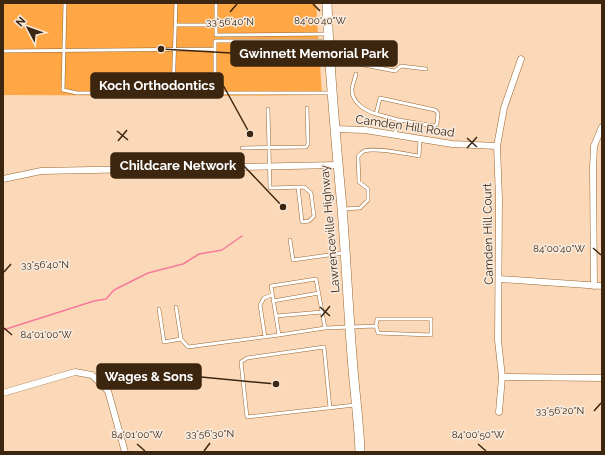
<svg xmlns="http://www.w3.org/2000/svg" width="605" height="455" font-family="Raleway,sans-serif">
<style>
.green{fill:#ffa744}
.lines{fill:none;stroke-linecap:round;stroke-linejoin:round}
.stream{stroke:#f67a9a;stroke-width:1.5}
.service-casing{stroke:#9a6730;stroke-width:4}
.minor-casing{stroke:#9a6730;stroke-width:7}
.primary-casing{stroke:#9a6730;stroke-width:10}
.service{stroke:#fff;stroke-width:3}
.minor{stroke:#fff;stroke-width:6}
.primary{stroke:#fff;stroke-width:9}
.ticks{fill:none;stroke:#3c260f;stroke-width:1.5}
.labels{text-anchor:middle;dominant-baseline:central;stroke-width:3;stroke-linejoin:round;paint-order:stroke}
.street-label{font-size:12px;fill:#3c260f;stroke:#f7ebe0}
.ticks-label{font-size:10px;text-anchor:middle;fill:#3c260f;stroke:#f7ebe0;stroke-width:3;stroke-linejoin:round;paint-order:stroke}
.leader{fill:none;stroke:#3c260f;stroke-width:1.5}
.callout-dot{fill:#3c260f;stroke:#f7ebe0;stroke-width:1.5}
.callout{fill:#3c260f;stroke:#3c260f;stroke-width:1.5}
.callout-label{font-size:13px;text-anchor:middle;font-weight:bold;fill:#fff}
</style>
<rect width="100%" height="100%" fill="#fbd9b8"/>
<path class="green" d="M3 3H316L322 95 215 96 3 95Z"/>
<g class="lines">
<path class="stream" d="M3 330 94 301 106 299 114 290 148 273 183 264 199 254 222 250 242 236"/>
<g class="service-casing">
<path id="service" d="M65 3 63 90 77 93H330
M176 25H216
M216 35 326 34
M216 35V3
M215 41H328
M3 51 215 49
M332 59 395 71 401 66 426 69
M356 74C355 79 352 85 352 90 352 103 366 111 376 114
M215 93V41
M173 94 176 3
M268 109 270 188 304 187 311 193 314 216 309 221 302 222 298 187
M395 134 399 120 434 126 437 124 438 113 435 110 380 98 376 114 399 120
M242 148 306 147 308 144 307 108
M344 209 360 208 368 200V189L359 182 358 157C359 155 362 152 364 151 376 147 406 154 419 156L420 139
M290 240 293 260 343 253
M273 301 319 293
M176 307 181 339
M159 309 164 342 181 339 188 347 279 335
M276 316 322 312
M325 328 279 335 271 286 316 279 325 328 376 326 377 319H431V335L378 333 376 326
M265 337 260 305 264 298 272 295
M330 408 324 347 247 358 241 362 247 417C283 413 319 409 355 405"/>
</g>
<g class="minor-casing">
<path id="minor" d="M334 129 365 130 452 144 497 146
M3 179 41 171 337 165
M500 279 602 286
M594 286 593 169 594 146 602 127
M502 377 602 378
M3 393 75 372 92 375 108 391 125 452
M499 412 502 377 498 340 499 199 497 146 504 108 521 59"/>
</g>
<g class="primary-casing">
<path id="primary" d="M327 3C329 71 336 140 342 208 346 257 348 306 352 356 354 388 359 420 360 452"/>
</g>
<use href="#service" class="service"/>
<use href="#minor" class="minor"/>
<use href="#primary" class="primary"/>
</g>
<path class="ticks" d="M313 4 320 11M230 12 237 4M117 131 128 140M467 138 477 147M118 141 127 130M467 148 477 137M593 248 601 255M4 272 11 264M320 307 330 316M321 317 330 306M4 328 12 335M594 411 601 403M137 444 145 451M478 444 486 451M204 451 210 443"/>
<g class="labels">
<g class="street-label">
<text transform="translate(405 126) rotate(8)">Camden Hill Road</text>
<text transform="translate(330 229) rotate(-95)">Lawrenceville Highway</text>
<text transform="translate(488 234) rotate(-91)">Camden Hill Court</text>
</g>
</g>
<g class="ticks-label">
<text x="320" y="24">84°00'40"W</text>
<text x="230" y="25">33°56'40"N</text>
<text x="559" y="252">84°00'40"W</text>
<text x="45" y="268">33°56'40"N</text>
<text x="46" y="338">84°01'00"W</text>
<text x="560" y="414">33°56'20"N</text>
<text x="210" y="437">33°56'30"N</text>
<text x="137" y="438">84°01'00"W</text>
<text x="478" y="438">84°00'50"W</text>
</g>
<path class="leader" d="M161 49L231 53M250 134L223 85M283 207L244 166M276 384L201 377"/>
<g class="callout-dot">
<circle cx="161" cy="49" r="4"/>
<circle cx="250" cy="134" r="4"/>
<circle cx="283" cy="207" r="4"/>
<circle cx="276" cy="384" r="4"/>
</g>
<g class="callout">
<rect x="231" y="41" width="166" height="25" rx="4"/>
<rect x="91" y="73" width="132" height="25" rx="4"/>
<rect x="111" y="153" width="133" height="25" rx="4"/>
<rect x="97" y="364" width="104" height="25" rx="4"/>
</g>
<g class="callout-label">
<text x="314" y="58">Gwinnett Memorial Park</text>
<text x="157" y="90">Koch Orthodontics</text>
<text x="178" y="170">Childcare Network</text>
<text x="149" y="381">Wages &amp; Sons</text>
</g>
<rect width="605" height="455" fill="none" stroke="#3c260f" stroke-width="8"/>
<g transform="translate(28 28) rotate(311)" stroke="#f7ebe0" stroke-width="3" paint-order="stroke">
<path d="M0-3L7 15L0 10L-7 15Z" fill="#3c260f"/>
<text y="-6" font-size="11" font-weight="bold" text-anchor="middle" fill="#3c260f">N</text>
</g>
</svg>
